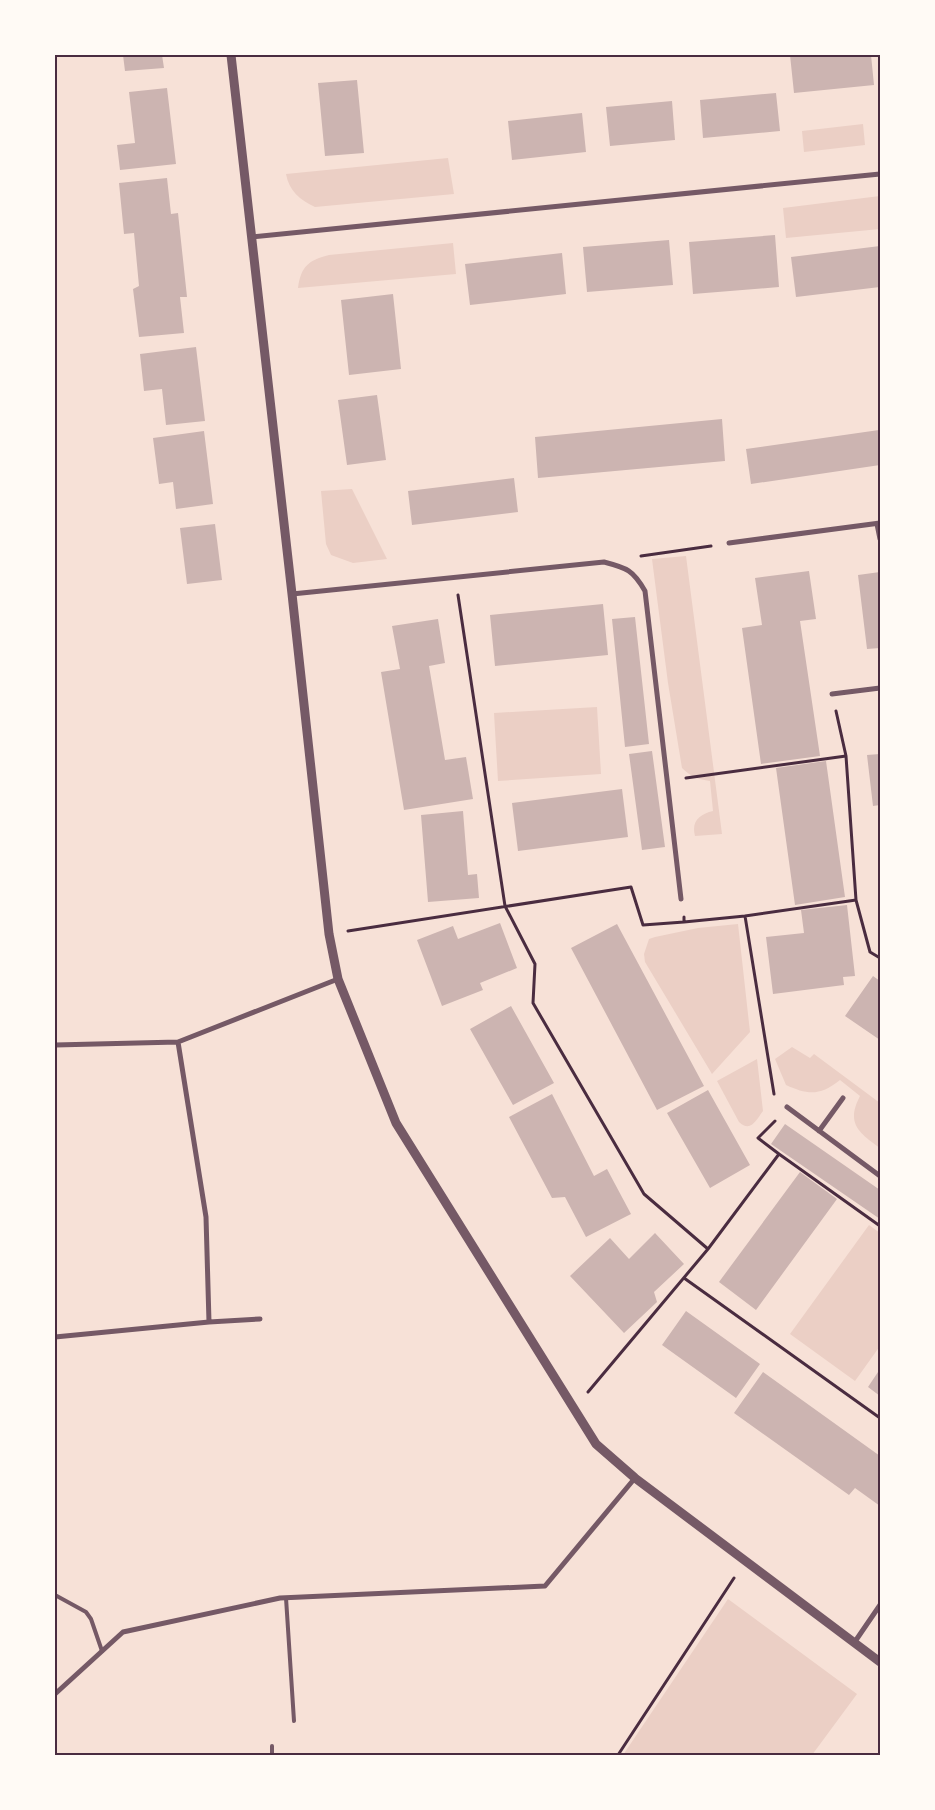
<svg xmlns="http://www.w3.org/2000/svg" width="935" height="1810" font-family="Roboto,sans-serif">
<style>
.green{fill:#ebcfc5}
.building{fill:#ccb4b1}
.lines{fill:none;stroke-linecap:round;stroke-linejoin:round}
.path{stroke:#4a2c40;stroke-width:3}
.service{stroke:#755966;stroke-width:4}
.minor{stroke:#755966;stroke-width:5}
.tertiary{stroke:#755966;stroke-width:9}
.neatline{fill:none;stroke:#4a2c40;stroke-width:2}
</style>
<rect width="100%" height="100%" fill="#f7e1d7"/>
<path class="green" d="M863 124 865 145 804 152 802 131Z
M448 158 454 194 315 207C300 200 289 191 286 174Z
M880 196V229L786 238 783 208Z
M453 243 456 274 298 288C301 266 309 260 329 255Z
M352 489 387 559 353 563 331 555 326 544 321 491Z
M686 556 722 834 695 836C691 821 700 814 713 811L710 781C698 779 691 777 682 768L668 683 652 559Z
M597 707 601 774 498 781 494 713Z
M738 924 750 1032 712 1074 645 962 644 954 649 939 655 937 698 928Z
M792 1047 810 1058 814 1054 880 1103V1148C858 1132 846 1123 860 1096L840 1080C820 1096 808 1095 786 1085L775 1059Z
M757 1059 763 1111C756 1120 751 1133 739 1122L717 1081Z
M869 1225 880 1233V1346L855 1381 790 1334Z
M728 1599 857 1694 812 1755H624L625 1752Z"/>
<path class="building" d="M123 55H162L164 68 125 71Z
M790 55H871L874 85 794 93Z
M357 80 364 153 325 156 318 83Z
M167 88 176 164 120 170 117 145 135 143 129 92Z
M776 93 780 131 703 138 700 100Z
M672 101 675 140 610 146 606 107Z
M582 113 586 152 512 160 508 121Z
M167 178 171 214 178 213 187 297H180L184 333 139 337 133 289 139 286 134 233 124 234 119 183Z
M775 235 779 287 693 294 689 242Z
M669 240 673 285 587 292 583 247Z
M880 246V287L796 297 791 257Z
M562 253 566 294 470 305 465 264Z
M393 294 401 369 349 375 341 300Z
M196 347 205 421 166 425 162 389 144 391 140 354Z
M377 395 386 460 347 465 338 400Z
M722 419 725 461 538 478 535 437Z
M879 430 880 465 751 484 746 449Z
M204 431 213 504 176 509 173 482 159 484 153 438Z
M514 478 518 512 412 525 408 491Z
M215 524 222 580 187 584 180 528Z
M809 571 816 619 800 621 820 756 761 764 742 628 762 625 755 578Z
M880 572V648L867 649 858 575Z
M603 604 608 655 495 666 490 615Z
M635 617 649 744 625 747 612 619Z
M438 619 445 663 429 666 445 760 466 757 473 799 404 810 381 672 400 669 392 626Z
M652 751 665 847 642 850 629 754Z
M880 754V805L873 806 867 755Z
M826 761 845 897 795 905 776 768Z
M622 789 628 837 518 851 512 803Z
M463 811 468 875 477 874 479 898 428 902 421 815Z
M847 905 855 976 843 977 844 985 773 994 766 937 804 933 801 910Z
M500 923 517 968 480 983 483 990 442 1006 417 940 453 926 458 939Z
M617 924 704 1086 657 1110 571 948Z
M873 976 880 981V1040L845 1016Z
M511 1006 554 1083 513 1105 470 1029Z
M708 1090 750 1165 710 1188 667 1113Z
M552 1094 594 1176 607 1169 631 1214 586 1237 565 1197 552 1198 509 1117Z
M785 1124 880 1190V1219L771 1144Z
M800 1172 837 1199 756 1310 719 1282Z
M655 1233 684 1264 654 1292 657 1302 624 1333 570 1276 610 1238 629 1259Z
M686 1311 760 1364 736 1398 662 1345Z
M880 1369V1396L868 1387Z
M763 1372 880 1456V1506L855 1488 849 1495 734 1413Z"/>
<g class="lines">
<path class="path" d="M641 556 711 546
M458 595 505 906 535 964 533 1003 644 1194 708 1249 588 1392
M846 756 856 900
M686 778 846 756 836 711
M745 916 856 900 870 952 880 958
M684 917V922L745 916 774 1094
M348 931 631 887 643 925 684 922
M779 1154 880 1226
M708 1249 779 1154 758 1138 775 1121
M684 1278 880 1418
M618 1755 734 1578"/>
<path class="service" d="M55 1595 86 1612 91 1619 102 1651
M286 1598 294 1721
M272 1746V1755"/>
<path class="minor" d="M252 237 880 174
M877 524 880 539
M729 543 880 523
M292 594 604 562C627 568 633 570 645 591L681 899
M832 694 880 688
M178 1042 206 1217 209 1322
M55 1045 178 1042 338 979
M787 1107 880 1176
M819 1131 843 1098
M55 1337 209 1322 260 1319
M854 1643 880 1605
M55 1694 123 1632 280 1598 545 1586 635 1478"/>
<path class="tertiary" d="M231 55 292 594 329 934 338 979 396 1123 596 1444 635 1478 880 1662"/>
</g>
<rect width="935" height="1810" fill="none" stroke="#fffaf5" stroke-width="112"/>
<rect x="56" y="56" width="823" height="1698" class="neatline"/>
</svg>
